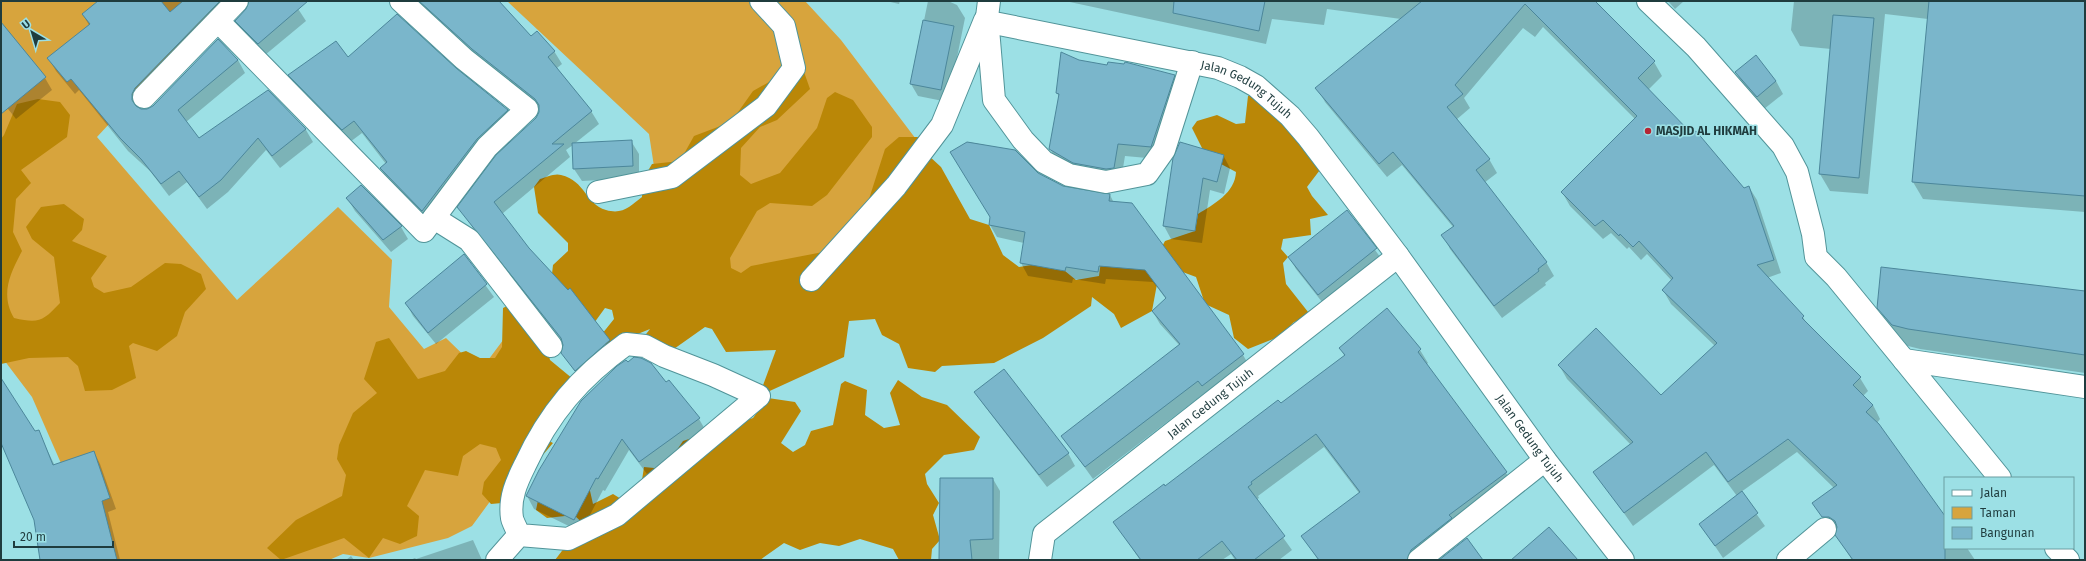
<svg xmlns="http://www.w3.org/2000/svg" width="2086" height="561" font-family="'Fira Sans',sans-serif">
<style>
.green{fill:#d7a43d}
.forest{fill:#ba8707}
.shadow{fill:#0003}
.building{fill:#7ab6cb;stroke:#4c879b}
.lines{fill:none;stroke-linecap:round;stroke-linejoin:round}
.minor-casing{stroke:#519499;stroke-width:24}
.minor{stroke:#fff;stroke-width:22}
.poi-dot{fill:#b62534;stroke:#9ce0e5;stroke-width:1.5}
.labels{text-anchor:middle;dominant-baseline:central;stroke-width:3;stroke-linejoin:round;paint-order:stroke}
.street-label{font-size:12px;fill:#1f3c3e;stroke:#9ce0e5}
.poi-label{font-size:12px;font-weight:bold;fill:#1f3c3e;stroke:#9ce0e5;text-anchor:start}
</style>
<rect width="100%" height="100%" fill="#9ce0e5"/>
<path class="green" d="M1 1H223L97 137 237 300 338 207 392 260 389 307 424 349 446 338 480 371 515 324 574 387 472 526 448 538 369 558 343 554 329 560H88L81 509 32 397 1 356Z
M507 1H805L841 40 928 155 933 242 719 293 665 238 649 134Z"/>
<path class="forest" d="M794 68 804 72 810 89 777 120 760 127 741 148 740 175 751 184 780 173 817 128 827 98 835 92 853 100 872 127V137L827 195 812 206 770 203 757 211 730 258 731 268 741 273 751 266 823 252 843 238 869 199 885 149 899 137H920L928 155 941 167 970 219 989 225 1003 255 1019 267 1038 264 1048 268 1065 271 1076 280 1099 276 1101 261 1155 260 1165 241 1195 231 1198 214C1214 204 1235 193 1236 172L1206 156 1192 128 1197 121 1217 115 1236 124 1245 123 1248 96 1256 90 1279 91 1329 158 1307 187 1312 196 1328 215 1310 219 1311 235 1283 239 1281 249 1288 257 1283 263 1286 284 1312 317 1294 322 1281 336 1248 349 1234 338 1229 315 1205 304 1196 277 1180 271 1157 284 1152 311 1121 328 1114 314 1092 297 1091 306 1043 338 994 363 942 366 935 372 908 368 899 344 882 335 875 319 849 321 844 357 759 396 776 350 726 352 712 329 705 327 664 356 643 338 650 329 608 346 601 342 602 334 614 319 612 310 605 308 589 330 552 274 553 265 568 251V243L538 213 534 187 540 179C546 177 555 173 561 175 586 181 585 204 606 210 623 215 630 206 642 197V181L652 164 680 161 694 136 731 122 753 91Z
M38 99 60 102 70 115 67 137 21 170 31 183 16 199 13 232 22 251C10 274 0 294 14 318 39 324 43 321 60 303L54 257 32 239 26 227 41 207 64 204 84 219 82 230 72 241 107 256 91 278 94 287 104 293 131 287 165 263 181 264 201 274 206 289 185 312 177 336 157 351 133 343 129 346 136 378 112 390 85 391 78 366 68 357 29 358 1 364V139L4 135 17 104Z
M517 301 539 317 550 360 573 379 557 415 530 431 553 443 502 503 491 504 482 494 484 482 501 460 496 448 480 444 463 456 458 476 425 470 407 506 419 516 417 536 400 544 383 538 369 558 344 538 281 560 267 548 296 520 342 496 346 475 337 459 339 445 353 413 377 393 364 379 376 342 389 338 418 379 445 371 459 353 466 351 480 358H495L502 347 503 308Z
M898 380 922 397 947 405 980 437 974 450 944 455 925 474 927 484 939 503 933 515 940 540 932 549 931 560H899L893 549 860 539 839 546 820 543 800 550 784 543 760 560H555L568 543 590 530 574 515 547 518 536 510 545 466 588 482 593 504 613 494 626 502 640 493 644 467 664 469 683 441 753 418 768 398 795 402 801 411 781 443 793 452 805 445 811 431 833 425 841 384 845 381 867 390 865 415 884 428 900 425 890 393Z"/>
<path class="shadow" d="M100 1H293L306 21 265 55 244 33 237 21 247 10 250 2 240 1 142 101 139 109 147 110 238 60 245 73 186 122 199 139 268 91 306 130 313 142 280 168 266 150 228 192 207 209 187 182 169 196 150 171 128 151 79 90 75 94 56 71 49 59 89 25 83 15Z
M412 1H498L531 38 554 51 562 64 557 68 591 111 599 124 574 144 631 141 639 154V178L582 181 574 169 573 145 566 150 570 157 502 214 529 249 568 291 570 290 610 341 617 353 583 383 562 353 564 345 487 245 481 240 459 207 536 119 540 109 480 62Z
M886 1H900L899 4Z
M928 1H948L957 5 965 18 948 102 918 96 911 84Z
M1065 1H1593L1654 62 1662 76 1648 90 1743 189 1749 187 1757 200 1781 273 1767 278 1803 317 1808 326 1860 378 1868 391 1863 396 1873 405 1880 419 1877 423 1945 518V548H1967L1975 560H1852L1836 535 1838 531 1831 530 1813 503 1834 488 1797 452 1741 492 1765 526 1723 558 1700 524 1737 496 1714 465 1633 526 1595 472 1631 445 1567 379 1559 365 1661 396 1715 346 1671 304 1663 290 1672 281 1647 254 1641 260 1629 247 1627 249 1611 233 1603 239 1570 206 1562 192 1635 119 1543 27 1535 37 1523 28 1464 98 1470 108 1456 120 1489 159 1497 173 1484 183 1546 262 1554 276 1545 283 1546 285 1502 318 1450 249 1443 235 1453 227 1402 165 1387 177 1325 102 1317 88 1401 19 1327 9 1324 25 1272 19 1266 44Z
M1668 1H1684L1675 9Z
M1794 1H2085V212L1923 199 1913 182 1928 19 1885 14 1868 194 1830 191 1820 174 1831 49 1800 46 1791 30Z
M1 23 45 78 52 90 16 119 1 100Z
M348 59 507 111 514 123 429 222 388 181 381 168 386 164 362 133 350 142 297 88 290 75Z
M1079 61 1174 76 1181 88 1158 159 1125 156 1121 180 1057 161 1050 149 1059 97 1057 93Z
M1736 72 1776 81 1783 94 1764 109 1743 85Z
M969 142 1015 151 1037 174 1063 187 1110 195 1114 203 1131 204 1243 355 1250 367 1210 398 1206 392 1093 479 1062 436 1180 346 1160 324 1153 312 1166 299 1153 282 1106 279 1105 284 1073 279 1072 283 1028 276 1021 263 1024 243 997 237 990 225 991 218 952 152Z
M1223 155 1230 168 1224 194 1210 190 1202 243 1171 239 1164 226 1174 159Z
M347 198 401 227 408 239 391 252 355 211Z
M1347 211 1383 261 1326 307 1296 269 1289 257Z
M464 256 494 297 436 344 413 316 406 303Z
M2085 292V373L1920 349 1904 345 1890 328 1878 307Z
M1340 348 1420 350 1428 363 1426 365 1506 473 1514 486 1423 560H1318L1303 537 1359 493 1324 447 1258 496 1259 498 1256 500 1292 550 1279 560H1235L1231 554 1222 560H1140L1115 523 1280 405 1345 357Z
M1 380 35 433 38 431 55 466 94 452 100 464 116 509 108 512 120 560H42L35 520 1 440Z
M669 381 699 419 706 431 647 474 629 450 605 491 603 490 581 532 534 509 527 496Z
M976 392 1068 453 1075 466 1047 487 983 404Z
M993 479 1000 491 999 560H932L940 559Z
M473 540 482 560H410L415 558 416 559Z
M351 556 354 560H346Z"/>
<path class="building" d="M98 1H161L170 12 183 1H220L135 88 132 94V100L136 106 141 109H147L153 106 218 39 238 60 178 110 199 138 268 90 306 129 272 156 258 138 221 180 199 197 179 171 161 184 141 159 120 138 71 79 67 82 47 58 90 24 82 14Z
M249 1H308L258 44 235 21 246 9Z
M419 1H499L531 36 537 31 555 51 548 57 592 111 552 144H564L494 202 529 248 568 290 570 288 610 340 575 371 561 353 563 345 561 338 457 207 496 155 536 118 539 112V105L535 99 472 49Z
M1174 1H1265L1259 31 1173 13Z
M1422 1H1595L1655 61 1638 78 1692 134 1696 131 1744 188 1749 186 1774 260 1757 265 1804 316 1802 318 1861 377 1853 385 1873 405 1866 412 1879 424 1945 516V560H1853L1835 535 1837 527 1835 521 1829 517H1822L1812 503 1837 485 1788 439 1728 482 1706 452 1624 513 1593 472 1633 442 1558 365 1596 328 1661 395 1717 343 1662 290 1673 278 1639 241 1633 247 1620 234 1619 236 1603 220 1595 226 1561 192 1637 116 1525 4 1455 85 1463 94 1447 107 1490 159 1476 170 1547 262 1538 269 1539 271 1494 306 1441 235 1454 226 1393 152 1379 164 1315 88Z
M1929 1H2085V196L1912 182Z
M397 14 456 68 508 110 477 139 422 211 380 168 387 162 354 121 342 130 288 75 336 41 348 57Z
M1833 15 1874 18 1859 178 1819 174Z
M923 20 954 26 941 90 910 84Z
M1 22 46 77 1 114Z
M1061 52 1079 60 1107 65 1108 62 1124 64 1125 62 1175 75 1151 147 1118 144 1114 168 1106 169 1073 163 1049 149 1059 94 1056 93Z
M1756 55 1776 81 1757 97 1735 72Z
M632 140 633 166 573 169 572 143Z
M967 142 1015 150 1038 173 1063 186 1110 194 1109 201 1132 203 1244 354 1202 386 1198 381 1085 467 1061 436 1180 344 1152 311 1166 298 1145 270 1099 266 1098 272 1066 267 1065 271 1020 263 1025 232 989 225 990 217 950 152Z
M1180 142 1224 155 1217 182 1203 178 1195 231 1163 226 1173 158Z
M361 185 402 226 383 240 346 198Z
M1347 210 1377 248 1318 295 1288 257Z
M464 254 487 284 428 333 405 303Z
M1881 267 2085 291V355L1908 329 1892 325 1877 308Z
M1387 308 1421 349 1418 352 1507 472 1449 515 1452 518 1411 550 1407 560H1319L1301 536 1360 492 1316 434 1251 482 1252 484 1248 487 1285 536 1254 560H1237L1222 541 1197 560H1141L1113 522 1164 484 1165 486 1278 400 1281 403 1345 355 1339 348Z
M634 357 641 358 651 363 666 382 669 380 700 418 639 462 622 439 598 479 596 478 574 520 526 496 539 470 581 401 617 366 626 360 628 362Z
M1004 369 1069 453 1039 475 974 392Z
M1 378 35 431 39 430 53 465 94 451 110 498 102 501 117 560H40L34 520 1 443Z
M940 478H993V539L970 540 972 560H939Z
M1742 491 1758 513 1715 546 1699 524Z
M1549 527 1578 560H1511Z
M1467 538 1483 560H1439Z"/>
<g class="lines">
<g class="minor-casing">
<g id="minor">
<path id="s1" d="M989 1 987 17 994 23 1218 68 1240 77 1256 86 1290 116 1308 137 1398 256 1545 460 1623 560"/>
<path d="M1648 1 1696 47 1783 146 1797 172 1813 234 1816 257 1836 277 1904 360"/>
<path d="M987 17 994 100 1023 140 1044 162 1069 175 1106 182 1147 174 1164 150 1192 62"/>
<path d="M218 21 424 231 487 147 527 109 464 59 401 1"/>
<path d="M144 97 237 1"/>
<path d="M598 192 672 177 766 106 794 68 784 26 761 1"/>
<path d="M434 218 469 240 551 346"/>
<path d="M811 280 896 186 942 125 985 20"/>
<path d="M2000 478 1904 360 2085 387"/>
<path d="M2056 548 2068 560"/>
<path d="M497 560 519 535C517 529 513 523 512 518 509 498 517 481 525 465 549 413 580 377 626 344L645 346 664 356 713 375 759 396 617 515 568 539 519 535"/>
<path id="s2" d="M1040 560 1044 534 1398 256"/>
<path d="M1419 560 1545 460"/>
<path d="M1788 560 1825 529"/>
</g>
</g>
<use href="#minor" class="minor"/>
</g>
<circle class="poi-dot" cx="1648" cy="131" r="4"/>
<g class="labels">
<g class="street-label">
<text stroke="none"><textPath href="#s1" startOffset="289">Jalan Gedung Tujuh</textPath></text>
<text stroke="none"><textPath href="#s2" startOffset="238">Jalan Gedung Tujuh</textPath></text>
<text stroke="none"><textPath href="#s1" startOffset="743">Jalan Gedung Tujuh</textPath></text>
</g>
<g class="poi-label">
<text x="1656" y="131">MASJID AL HIKMAH</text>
</g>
</g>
<rect width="2086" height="561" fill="none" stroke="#1f3c3e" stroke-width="4"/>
<rect x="1944" y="477" width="130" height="72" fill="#9ce0e5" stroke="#6a9ea2"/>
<rect x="1952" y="490" width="20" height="6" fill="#ffffff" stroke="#6a9ea2"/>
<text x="1980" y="497" font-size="12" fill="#1f3c3e">Jalan</text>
<rect x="1952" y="507" width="20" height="12" fill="#d7a43d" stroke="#6a9ea2"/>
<text x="1980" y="517" font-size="12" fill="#1f3c3e">Taman</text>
<rect x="1952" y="527" width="20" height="12" fill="#7ab6cb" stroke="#6a9ea2"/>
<text x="1980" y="537" font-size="12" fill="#1f3c3e">Bangunan</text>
<g transform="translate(32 32) rotate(322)" stroke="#9ce0e5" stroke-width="3" paint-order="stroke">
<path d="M0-3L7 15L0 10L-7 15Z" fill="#1f3c3e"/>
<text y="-6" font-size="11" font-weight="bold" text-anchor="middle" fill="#1f3c3e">U</text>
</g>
<path d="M14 541v6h99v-6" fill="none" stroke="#1f3c3e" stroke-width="2"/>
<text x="20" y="541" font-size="12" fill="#1f3c3e" stroke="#9ce0e5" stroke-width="3" paint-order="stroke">20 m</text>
</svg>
